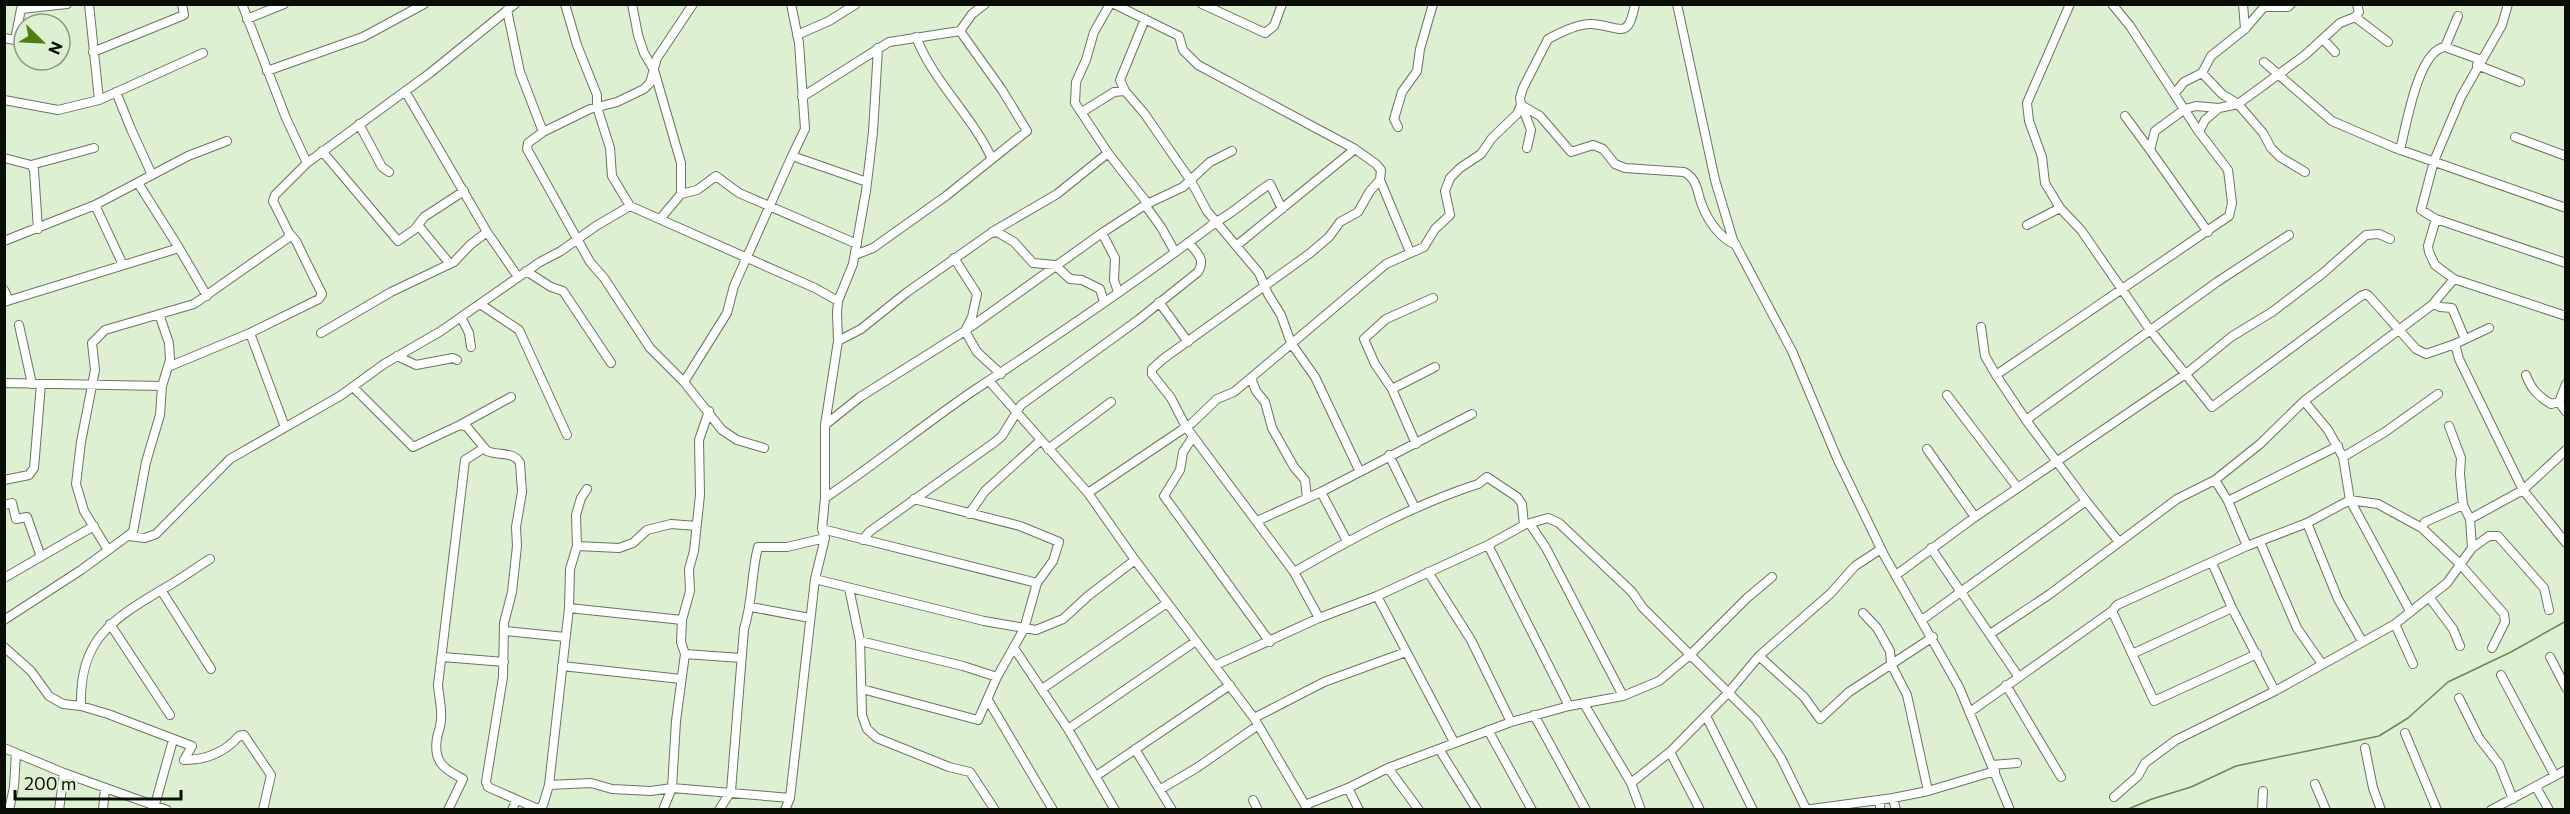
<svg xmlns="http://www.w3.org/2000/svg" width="2570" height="814" font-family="Commissioner,sans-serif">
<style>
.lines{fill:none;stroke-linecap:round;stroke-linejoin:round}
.stream{stroke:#6d8659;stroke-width:1.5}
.minor-casing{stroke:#67775c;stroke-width:10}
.minor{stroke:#fff;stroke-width:8}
</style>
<rect width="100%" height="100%" fill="#def0d2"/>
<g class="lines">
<path class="stream" d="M2126 810 2152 799 2191 787 2236 766 2379 736 2408 718 2448 682 2511 652 2566 621"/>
<g class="minor-casing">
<path id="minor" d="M89 4 99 100
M565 4 577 45 597 95V107L610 148 612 176 630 206 815 288 838 301
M632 4 638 35 644 53 654 70 681 163V194L660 219
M693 4 657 58 650 83 644 89 617 102 590 109 543 132 528 143 527 149 590 262 604 278 650 348 684 382 722 430 737 440 764 448
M791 4 799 43 805 129 792 156 867 182
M1114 4 1179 36 1183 50 1198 65 1355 149 1376 164 1381 170 1380 180 1410 252
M1202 4 1265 33 1274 26 1282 4
M1677 4 1715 180 1733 240 1792 351 1837 458 1884 555 1959 687 2010 810
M2070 4 2027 103 2029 121 2042 157 2045 183 2060 208 2081 230 2150 330 2212 407 2361 296 2366 294 2369 296 2416 349 2426 354 2455 344 2489 328
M2243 4 2245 29
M2508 4 2502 25 2461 97 2434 161 2421 210 2436 219 2566 263
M507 10 520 72 543 132
M2355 17 2388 42
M247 19 284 4
M1145 19 1120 80 1125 91 1144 113 1191 181 1207 211 1259 273 1268 294 1281 315 1291 343 1315 377 1359 470
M797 35 829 21 856 4
M916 37C934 83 972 115 992 159
M4 38 15 40 21 9 67 4
M2323 39 2335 52
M2445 47 2458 16
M93 52 184 15 182 4
M2264 62 2332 121 2395 148 2566 208
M2477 65 2520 82
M267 71 363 37 424 4
M2202 73 2222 94 2238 104 2263 133 2271 148 2280 157 2305 172
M405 91 487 232
M116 92 131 129 152 175
M2175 93 2184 82 2202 73 2211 56 2245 29 2264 7H2288L2291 4
M802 97 889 42 960 31 972 14 985 4
M4 100 58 110 99 100 203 53
M1521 105 1540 116 1571 152 1593 145 1603 149 1615 164 1625 168 1684 172C1698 179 1697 193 1702 205 1708 221 1720 238 1736 245
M1522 106 1531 130 1527 148
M1082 112 1114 92 1125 91
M2125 116 2150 150
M359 124 382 167 389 172
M1398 127 1394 119 1402 92 1417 71 1420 49 1433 4
M2199 132 2205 120 2219 108 2238 104 2305 55 2340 23 2355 17 2359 12 2357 4
M2515 137 2566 156
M2400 150C2406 127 2418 50 2445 47L2481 60
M322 151 398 241 415 229 424 217 464 191
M1108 153 1075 103 1076 82 1086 60 1094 32 1110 4
M4 158 31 165 34 170 38 229
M307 163 430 73 515 4
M31 165 94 148
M138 183 179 248 207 296
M681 194 697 190 716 176 739 193 857 244
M95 205 123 265
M1145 205 1161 227 1175 252
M2436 219 2428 246 2429 252 2435 265 2454 279 2566 316
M418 225 450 264
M2027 225 2060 208
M992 232 1057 194 1108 153 1148 204
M2208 232 2150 150 2155 131 2185 109 2196 106 2219 108
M1102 233 1115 258 1114 280 1118 292
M4 241 95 205 188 156 227 141
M1236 246 1355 149
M855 255 873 248 946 196 1027 131 1002 90 960 31
M954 258 977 294 972 317 966 329
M526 271 551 287 563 291 611 363
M4 290 9 300
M4 302 179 248
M1159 302 1188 342
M480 304 519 330 567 435
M2433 304 2440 307 2452 308 2465 339
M461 317 469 333 471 347
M19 325 32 384
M1981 327 1985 356 1996 375 2026 420 2086 501 2119 542
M965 331 977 352 1001 374
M250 333 319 299 322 294 296 241 289 233
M321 333 391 292 454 262 470 245 487 232 518 277
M838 341 861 329 906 293 991 233 997 232 1014 242 1033 263 1055 265 1070 279 1082 280 1100 289 1104 302
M2455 344 2459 359 2523 490 2566 543
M397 356 416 365 453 358 457 360
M168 367 250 333 285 427
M1996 375 2229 216 2232 203 2228 170 2199 132 2130 26 2112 4
M2526 375C2531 389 2538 396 2551 404L2559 402
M1251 378 1256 391 1265 402 1272 428 1294 467 1305 480 1307 498
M684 382 727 313 734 286 792 156
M990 382 1088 493 1135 560 1254 718 1308 810
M4 383 162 386
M353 387 413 447 460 425 511 397
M1392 389 1435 367
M1947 395 2017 487
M2304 401 2328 430 2343 457 2350 500 2410 611
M2559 402 2566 384
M2559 402 2566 412
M2026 420 2217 282 2289 235
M460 425 467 427 487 451C498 456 514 451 520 463L522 492 516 527 517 546 512 592 504 623 503 677 486 782 488 787 538 809 543 805 549 785 569 608 570 569 577 546 576 515 581 498 587 489
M825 425 860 397 965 331 1102 233 1145 205 1183 187 1210 162 1232 151
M2449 426 2461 458 2460 474 2463 505
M1193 437 1183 452 1180 470 1164 496 1270 642
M1416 444 1392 389 1375 364 1364 339 1386 319 1433 298
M1048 449 1111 402
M1927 449 1975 517
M1389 455 1415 508
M2343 457 2385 432 2438 394
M4 480 29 475 34 468 41 384
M2215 480 2228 501 2247 546
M1321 492 1347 541
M1088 493 1192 423 1217 399 1234 392 1386 264 1424 247 1435 229 1450 215 1445 191 1450 178 1460 168 1481 154 1492 138 1517 114 1521 105 1520 98 1523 88 1548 39C1559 33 1580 23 1592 24 1620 26 1628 42 1635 4
M825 498C876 464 923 425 973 391 1055 337 1137 282 1216 222 1236 211 1251 196 1270 184L1282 209
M2228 501 2338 446
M4 505 12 503 16 519 27 517 41 557
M969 514 985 491 1040 441
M2470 519 2463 505 2425 522 2422 528 2460 564 2504 614 2505 622 2492 648
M1257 521 1321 492 1472 414
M2307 523 2338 599 2362 641
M1530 524 1546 548 1623 696
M822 529 1037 583
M129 536 145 538 156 534 230 459 340 396 384 364 441 331 540 262 561 251 596 226 630 206
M863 540 869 532 995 442 1002 436 1021 405 1138 320 1198 272C1206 259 1197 253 1189 243
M2260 542 2297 628 2322 664
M1488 545 1569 706
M577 546 619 548 633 543 647 530 671 524 696 526
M1931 548 2018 676
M2472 548 2489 536H2498L2544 588 2549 610
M108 550 84 511 76 484 81 442 95 370 92 343 105 330 194 304 288 238 289 233 273 201 275 195 307 163 286 118 242 4
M2212 563 2232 608 2275 691
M1294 572C1353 538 1413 505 1478 484L1487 477 1517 497 1522 504 1524 525
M1428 572 1471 640 1511 722
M1896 575 1975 517 2187 373 2231 337 2272 312 2322 274 2366 235 2379 234 2390 239
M4 578 94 526
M815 579 984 621 1036 630 1063 619 1088 596 1135 560
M849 588 860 641 862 715 867 729 877 738 949 767 970 772 995 810
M161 590 211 669
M1377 596 1454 742
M2429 597 2453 629 2460 646
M751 607 810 618
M569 608 682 620
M1863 613 1877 628 1890 651 1891 664 1907 695 1928 791
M1319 618 1294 572 1186 427 1171 398 1152 374V369L1163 359 1309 254 1329 237 1340 222 1358 212 1370 191 1380 180
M4 620 81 570 133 532 146 462 160 415 162 386 170 360 169 343 159 314
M1922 620 2086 501
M110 624 170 715
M2395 624 2413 664
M505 631 565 637
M1990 634 2050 594 2177 499 2215 480 2260 444 2304 401 2432 305 2454 279
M860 641 963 666 997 677
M4 647 31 671 49 696 63 704 81 706 108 714 192 746 184 760C206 760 224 753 239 736L244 735 271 775 263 810
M1014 648 1068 729 1115 810
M685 654 741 658
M2132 654 2232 608
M2257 654 2154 701 2112 611 2117 605 2247 546 2307 523 2350 500 2378 504 2422 528
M1759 656 1804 697 1820 719 1849 692 1933 637
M443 657 504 662
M2550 657 2566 688
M1216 665 1319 618 1377 596 1488 545 1524 525 1548 518 1559 523 1632 592 1643 608 1756 720 1781 758 1806 809
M562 666 681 679
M2501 675 2555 776
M2006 685 2061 777
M862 689 978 720 997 677 1024 629 1037 583 1053 561 1059 542 1020 526 914 499
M1042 689 1167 603
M2459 698 2479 738 2499 764 2513 799
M988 700 1053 810
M1584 704 1631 783 1641 810
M81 706C79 640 111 620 163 589 179 580 194 569 210 559
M1970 712 2112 611
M1534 715 1586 810
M1706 716 1753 810
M1254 718 1324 682 1406 652
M1068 729 1196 641
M1488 730 1532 810
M2405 733 2437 810
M4 748 64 773 167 810
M2365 748 2373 788 2381 810
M1135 749 1172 810
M1439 749 1477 810
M1670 752 1700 810
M1992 765 2017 763
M1388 768 1419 810
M1096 776 1230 685
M1631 783 1670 752 1729 692 1759 656 1830 594 1855 566 1881 549
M2315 784 2326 810
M549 785 591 783 612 789 651 791 672 788 790 798
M2536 787 2549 810
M1348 788 1359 810
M1161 789 1198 767 1257 726
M2114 797 2138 776 2145 763 2176 740 2275 691 2395 624 2447 583 2472 548 2470 519 2523 490 2566 450
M1893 798 1896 810
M1253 800 1258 810
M1880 800V810
M1305 805 1348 788 1388 768 1511 722 1569 706 1623 696 1659 681 1691 654 1747 598 1772 577
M154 808 173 740
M9 810 14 787 16 753
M59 810 64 773
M103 810 105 788
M448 810 463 779C444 769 433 762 437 738 438 732 441 726 441 719 442 708 439 697 438 685L465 460 484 448
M512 810 516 801
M663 810 672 788 676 721 685 654 681 642 682 620 690 591 689 569 694 551 700 495 699 440 709 411
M719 810 731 791 744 629C753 601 751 574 758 547H787L825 538
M785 810 790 798 815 579 825 538 822 529 825 498V425L838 341 837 313 838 301 853 264 866 191 873 132 878 48
M1804 810 1893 798 1928 791 1995 771
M2262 810 2263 791
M2491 810 2566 770"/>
</g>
<use href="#minor" class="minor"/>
</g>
<rect width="2570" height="814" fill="none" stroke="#090e05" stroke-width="12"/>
<g transform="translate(42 42) rotate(114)"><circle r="28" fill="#def0d2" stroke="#899680" stroke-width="1.5"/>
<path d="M0-4.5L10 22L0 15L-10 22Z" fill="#4e7f0f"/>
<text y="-9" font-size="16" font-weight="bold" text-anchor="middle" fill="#090e05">N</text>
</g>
<path d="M15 790v9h166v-9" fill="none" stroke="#090e05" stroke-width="3"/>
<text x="24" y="790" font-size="18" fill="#090e05" stroke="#def0d2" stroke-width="4.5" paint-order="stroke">200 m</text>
</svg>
